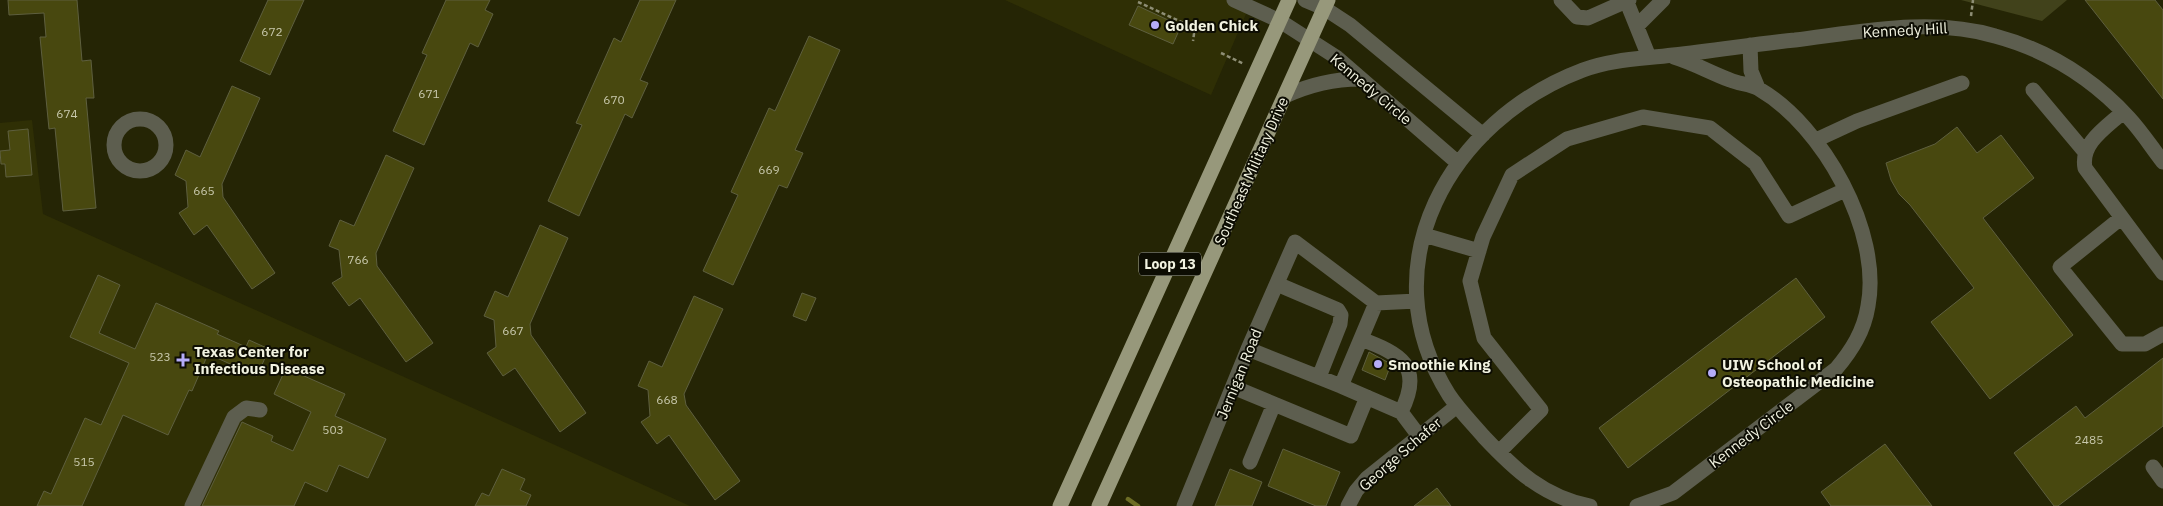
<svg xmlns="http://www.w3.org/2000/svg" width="2163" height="506" font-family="'IBM Plex Sans',sans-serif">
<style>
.built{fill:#2f2f05}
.green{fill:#41421b}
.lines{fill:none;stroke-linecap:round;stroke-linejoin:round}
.stream{stroke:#6d6d25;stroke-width:4.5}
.building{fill:#48480f;stroke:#5e5f3f}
.path{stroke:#8e8e75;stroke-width:2.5;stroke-dasharray:4 2.5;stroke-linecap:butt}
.minor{stroke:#5d5e4f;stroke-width:15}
.major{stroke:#97987b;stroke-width:15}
.poi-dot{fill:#b5acf8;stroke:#0d0d03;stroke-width:2}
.labels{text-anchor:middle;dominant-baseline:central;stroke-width:4;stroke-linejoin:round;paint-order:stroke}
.number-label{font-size:12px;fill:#c8c8ac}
.shield{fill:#0d0d03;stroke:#adae9e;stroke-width:1}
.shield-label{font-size:14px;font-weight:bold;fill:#f2f3e1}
.poi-label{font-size:15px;font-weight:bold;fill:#f2f3e1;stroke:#0d0d03;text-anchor:start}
.street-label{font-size:15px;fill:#f2f3e1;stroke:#0d0d03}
</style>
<rect width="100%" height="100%" fill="#252505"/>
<path class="built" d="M1005 0H1252L1211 95Z
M32 120 43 214 690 506H0V123Z"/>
<path class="green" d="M1961 0H2067L2042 21Z"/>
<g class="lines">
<path class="stream" d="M1128 499 1138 506"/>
</g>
<path class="building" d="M8 0H77L82 61 91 60 94 98H86L96 208 63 211 55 128 49 129 40 37H46L44 13 9 15Z
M268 0H304L270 75 240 61Z
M446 0H490L485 10 493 14 478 47 470 43 424 145 393 131 427 55 422 53Z
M640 0H676L640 80 648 83 632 118 625 114 579 216 548 201 582 125 576 123 614 38 621 42Z
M2085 0H2155L2163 10V99Z
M1138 6 1181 26 1173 44 1129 25Z
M809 36 840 50 795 150 803 153 787 188 779 185 733 285 703 271 738 195 731 192 769 108 775 111Z
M232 86 260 98 222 184 223 197 275 273 252 289 207 225 194 235 179 213 188 207 186 181 175 175 186 150 200 157Z
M1957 127 1977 153 2001 135 2034 178 1983 218 2073 335 1990 399 1931 322 1974 288 1910 205 1899 194 1891 180 1886 163 1935 144Z
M28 129 32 175 6 177 5 164H1L0 151 10 150 8 131Z
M386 155 414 168 376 253 377 266 433 343 406 362 360 298 349 306 332 283 342 277 339 250 329 246 340 220 354 226Z
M540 225 568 238 530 324 531 335 586 413 560 432 515 368 503 376 487 353 496 347 494 320 484 316 495 291 508 297Z
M98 275 120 285 99 333 135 349 156 303 219 331 217 334 246 347 249 340 269 349 257 376 208 354 192 391 189 390 168 435 123 415 82 506H37L44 491 51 494 85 418 101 425 129 363 70 337Z
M1796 278 1825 317 1628 468 1599 428Z
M802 293 816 298 806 321 793 316Z
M694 296 723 309 684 394 686 405 740 481 715 500 669 435 657 444 641 422 650 416 648 390 638 386 649 361 662 367Z
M1369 352 1391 364 1385 380 1362 370Z
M2163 358V426L2058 506H2054L2014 453 2076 406 2085 418Z
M286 368 345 394 335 416 386 439 368 478 339 465 327 492 305 482 294 506H202L242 422 273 436 271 441 293 451 311 412 274 394Z
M1885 444 1932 506H1831L1821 492Z
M1283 449 1340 472 1326 506H1316L1268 486Z
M502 469 525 479 520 490 531 495 526 506H475L482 493 489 496Z
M1230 469 1262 482 1252 506H1215Z
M1437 488 1451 506H1414Z"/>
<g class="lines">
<path class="path" d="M1138 2 1188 25 1194 34 1193 41
M1971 16 1973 0
M1221 53 1244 64"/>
<path class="minor" d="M1234 0 1280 21 1336 57 1458 163
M1305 0 1324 8 1350 25 1483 135
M1561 0 1577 17 1588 18 1629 0
M1626 0 1649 57
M1637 26 1663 0
M1750 45 1751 71 1758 88
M2033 90 2085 152
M1285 96C1309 85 1334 79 1360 79
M2123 112C2107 127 2080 143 2085 168L2163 273
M114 145a26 26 0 1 1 52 0a26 26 0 1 1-52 0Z
M1816 140 1857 121 1962 83
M2121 218 2060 267 2122 344H2145L2163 334
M1424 235 1479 251
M1277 284 1338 310 1341 315 1340 324 1319 377
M1417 301 1376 303 1341 386 1401 412 1419 436
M1361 339C1401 354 1424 366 1401 412
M1248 349 1341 386
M1233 387 1351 436 1367 397
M1499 452 1541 410 1484 338 1470 281 1483 237 1512 175 1567 139 1643 117 1710 128 1755 163 1789 216 1845 190
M1250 462 1274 404
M2153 467 2163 481
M192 506 234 417 246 408 260 410
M1184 506 1248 349 1295 242 1376 303
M1348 506 1356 491 1367 478 1457 406
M1590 506C1544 497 1515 470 1484 437 1472 423 1459 410 1449 395 1367 265 1450 120 1583 70 1612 59 1642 59 1673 55 1714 51 1754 44 1795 40 1860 32 1931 17 1995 36 2047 50 2093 79 2129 118 2142 132 2152 148 2163 162
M1637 506 1673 493 1836 369C1852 350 1864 331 1868 306 1882 232 1823 126 1759 89 1751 84 1739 84 1730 80 1711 73 1694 63 1674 57"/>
<path class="major" d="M1060 506 1289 0
M1099 506 1328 0"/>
</g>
<g class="poi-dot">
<circle cx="1155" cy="25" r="5"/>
<path d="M180.5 352.5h5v5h5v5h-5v5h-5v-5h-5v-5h5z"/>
<circle cx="1378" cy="364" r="5"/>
<circle cx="1712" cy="373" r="5"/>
</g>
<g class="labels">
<g class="number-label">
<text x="272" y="31">672</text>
<text x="429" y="93">671</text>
<text x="614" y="99">670</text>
<text x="67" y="113">674</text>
<text x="769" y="169">669</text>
<text x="204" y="190">665</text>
<text x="358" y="259">766</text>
<text x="513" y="330">667</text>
<text x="160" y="356">523</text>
<text x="667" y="399">668</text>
<text x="333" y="429">503</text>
<text x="2089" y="439">2485</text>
<text x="84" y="461">515</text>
</g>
<rect class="shield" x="1139" y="252.5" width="62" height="23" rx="4"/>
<g class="shield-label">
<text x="1170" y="264">Loop 13</text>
</g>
<g class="poi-label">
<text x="1165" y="25">Golden Chick</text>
<text x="194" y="351">Texas Center for<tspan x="194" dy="17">Infectious Disease</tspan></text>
<text x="1388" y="364">Smoothie King</text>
<text x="1722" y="364">UIW School of<tspan x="1722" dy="17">Osteopathic Medicine</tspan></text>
</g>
<g class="street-label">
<text transform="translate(1905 30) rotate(-3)">Kennedy Hill</text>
<text transform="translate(1371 89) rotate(40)">Kennedy Circle</text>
<text transform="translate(1251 171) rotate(-66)">Southeast Military Drive</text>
<text transform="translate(1239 374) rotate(-68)">Jernigan Road</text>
<text transform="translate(1751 434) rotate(-37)">Kennedy Circle</text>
<text transform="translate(1400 454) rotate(-41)">George Schafer</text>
</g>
</g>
</svg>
